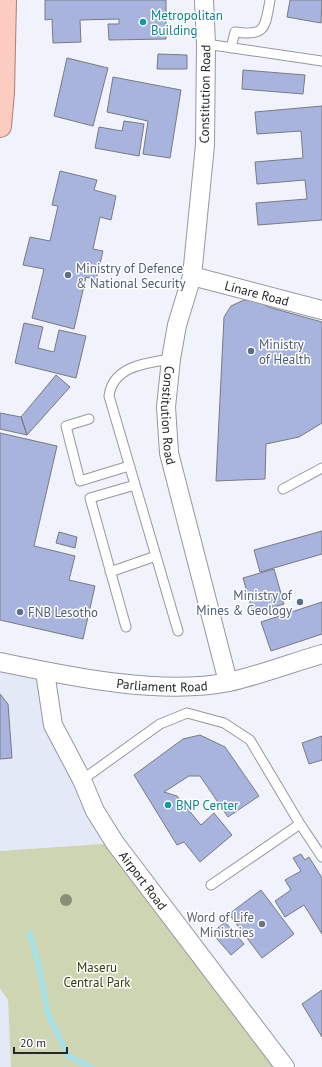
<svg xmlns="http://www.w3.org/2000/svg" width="322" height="1067" font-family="'PT Sans',sans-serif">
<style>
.built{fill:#e4e9f8}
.green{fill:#cdd5b3}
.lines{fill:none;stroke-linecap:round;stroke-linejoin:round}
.stream{stroke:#a5e1e7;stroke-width:5.5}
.building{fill:#a8b4de;stroke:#787a81}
.lane-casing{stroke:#95989f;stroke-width:11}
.street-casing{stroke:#95989f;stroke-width:20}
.primary-casing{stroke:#af7c70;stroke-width:24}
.lane{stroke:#fff;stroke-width:9}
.street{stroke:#fff;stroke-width:18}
.primary{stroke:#fbccbf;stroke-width:22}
.tree{fill:#898f76}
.culture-dot{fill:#0f9aa8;stroke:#fff;stroke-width:1.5}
.service-dot{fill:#5c6f8a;stroke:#fff;stroke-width:1.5}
.worship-dot{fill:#6b7280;stroke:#fff;stroke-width:1.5}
.labels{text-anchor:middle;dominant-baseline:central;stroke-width:3;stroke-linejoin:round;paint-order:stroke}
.culture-label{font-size:13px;fill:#0d838f;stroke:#fff;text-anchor:start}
.street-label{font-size:13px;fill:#26272a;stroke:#fff}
.service-label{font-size:13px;fill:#4e5e75;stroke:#fff;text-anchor:start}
.worship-label{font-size:13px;fill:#5b616d;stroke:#fff;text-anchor:end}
.park-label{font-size:13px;fill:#353e0a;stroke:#fff}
</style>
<rect width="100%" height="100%" fill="#f0f3fb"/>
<path class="built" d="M0 662 45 672 53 725 115 843 0 851Z
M0 989 8 1000 11 1067H0Z"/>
<path class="green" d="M115 843 280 1067H11L8 1000 0 989V851Z"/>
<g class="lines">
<path class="stream" d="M30 934 40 972 48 1014 68 1056 90 1067"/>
</g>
<path class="building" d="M45 0H166V39L109 40 108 24H119V19L80 20 81 42 53 43 52 19 45 20Z
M290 0H322L321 23 287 17Z
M158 54 187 55V69H157Z
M67 58 108 68 93 126 54 116Z
M243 70 305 75 303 94 242 89Z
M113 77 181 90 170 158 143 154 148 121 107 112Z
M322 106V220L258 225 256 203 307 199 305 180 257 184 255 162 303 158 301 131 257 134 255 112Z
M124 121 144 124 139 156 95 148 99 127 122 131Z
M60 171 97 180 94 190 116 196 111 220 100 217 93 249 103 251 96 280 86 277 74 329 32 318 44 269 23 265 30 237 50 241 58 206 52 205Z
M244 300H259L268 307 322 322V423L299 437 266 444 265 479 216 481 224 317 231 306Z
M24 323 43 327 38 348 54 352 59 330 86 336 76 378 15 363Z
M56 375 70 387 27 435 21 417Z
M0 413 21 417 27 435 0 429Z
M0 433 57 446 34 546 75 556 69 580 95 586 83 639 0 620Z
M322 531V554L260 572 254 550Z
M59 532 77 537 75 548 56 543Z
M274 569 284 604 253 613 243 578Z
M322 602V634L271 651 261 622Z
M0 694 8 704 12 758 0 759Z
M200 735 225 747 259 796 228 817 200 776H189L164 792 177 796 201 825 214 813 232 835 200 862 184 842 177 845 134 775 183 739Z
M322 736V760L309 764 302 743Z
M301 854 305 860 309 857 322 878V934L304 905 285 917 275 901 291 890 285 880 301 871 293 858Z
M261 890 294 934 262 958 229 914Z
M225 922 244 944 231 955 212 933Z
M322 990V1037L302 1004Z"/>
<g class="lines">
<g class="lane-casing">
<path id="lane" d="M206 44 322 61
M231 48 235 32C267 37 265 26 270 0
M171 359C146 363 113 366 109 396L178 631
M89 419 66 426 80 481 129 466
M283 489 322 468
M110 572 156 556
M126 627 90 498 135 485
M82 780 160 724 187 713 224 723 250 740 300 824 211 885
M300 824 322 857"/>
</g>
<g class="street-casing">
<g id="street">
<path id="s1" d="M204 0 206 44 205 145 192 276 177 325 171 359 166 407 169 453 228 682"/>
<path id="s2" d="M192 276 322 310"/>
<path id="s3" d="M0 662C68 676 160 696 229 682 260 675 291 663 322 654"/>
<path id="s4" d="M45 672 53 725 82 780 95 811 115 843 285 1067"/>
</g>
</g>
<g class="primary-casing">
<path id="primary" d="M0 126 3 92 5 0"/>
</g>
<use href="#lane" class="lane"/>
<use href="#street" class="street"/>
<use href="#primary" class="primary"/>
</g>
<circle class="tree" cx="66" cy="900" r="6"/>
<g class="culture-dot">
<circle cx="143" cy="22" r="4"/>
<circle cx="168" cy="805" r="4"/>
</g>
<g class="service-dot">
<circle cx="68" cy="275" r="4"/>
<circle cx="251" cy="351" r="4"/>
<circle cx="300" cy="602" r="4"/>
<circle cx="20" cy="612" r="4"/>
</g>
<circle class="worship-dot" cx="262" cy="924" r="4"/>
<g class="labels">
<g class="culture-label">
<text x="151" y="15">Metropolitan<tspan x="151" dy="15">Building</tspan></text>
<text x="176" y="805">BNP Center</text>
</g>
<g class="street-label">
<text transform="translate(205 94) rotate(-89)">Constitution Road</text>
<text stroke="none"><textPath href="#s2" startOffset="67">Linare Road</textPath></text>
<text stroke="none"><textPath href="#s1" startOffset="419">Constitution Road</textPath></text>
<text stroke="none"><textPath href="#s3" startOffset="164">Parliament Road</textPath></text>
<text stroke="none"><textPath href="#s4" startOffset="234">Airport Road</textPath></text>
</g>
<g class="service-label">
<text x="76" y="268">Ministry of Defence<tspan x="76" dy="15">&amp; National Security</tspan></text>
<text x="259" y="344">Ministry<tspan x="259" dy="15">of Health</tspan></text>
<text x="292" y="595" text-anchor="end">Ministry of<tspan x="292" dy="15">Mines &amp; Geology</tspan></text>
<text x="28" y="612">FNB Lesotho</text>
</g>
<g class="worship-label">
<text x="254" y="917">Word of Life<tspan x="254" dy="15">Ministries</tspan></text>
</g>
<g class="park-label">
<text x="97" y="967">Maseru<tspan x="97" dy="15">Central Park</tspan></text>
</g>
</g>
<path d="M14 1047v6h53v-6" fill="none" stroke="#26272a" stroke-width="2"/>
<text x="20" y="1047" font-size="12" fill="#26272a" stroke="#ffffff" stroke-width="3" paint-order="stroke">20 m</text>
</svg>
